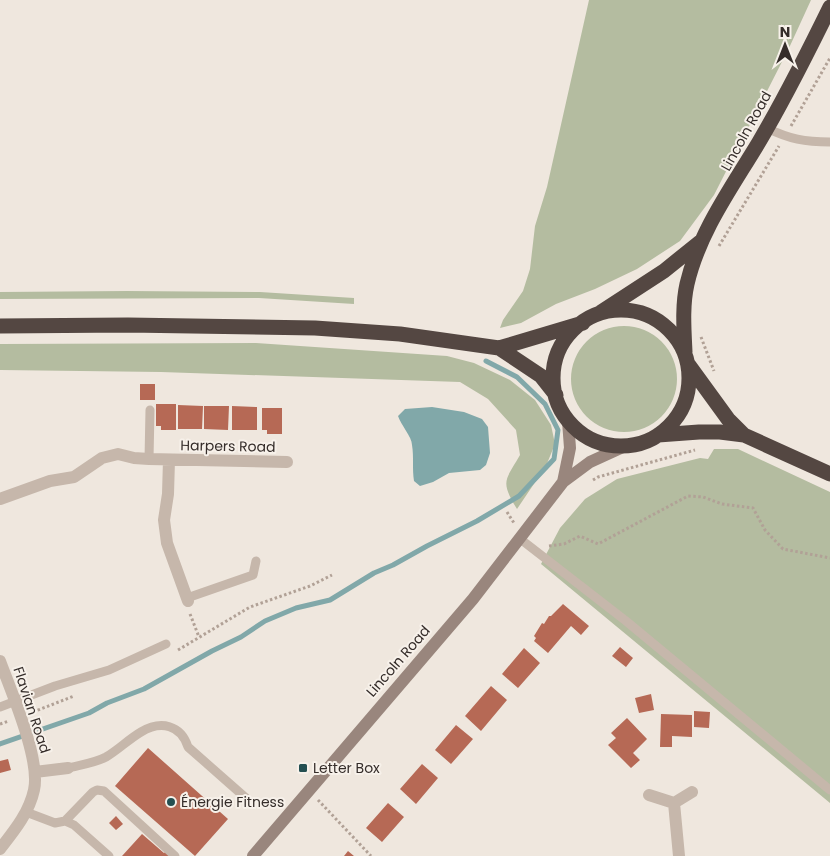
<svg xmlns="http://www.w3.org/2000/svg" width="830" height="856" font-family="Poppins,sans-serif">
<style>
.green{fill:#b4bca0}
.water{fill:#81a8a9}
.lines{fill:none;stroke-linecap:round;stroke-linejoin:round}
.stream{stroke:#81a8a9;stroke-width:5}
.building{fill:#b66955}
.path{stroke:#b1a196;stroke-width:3;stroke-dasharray:2.5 2.5;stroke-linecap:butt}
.lane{stroke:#c6b7ab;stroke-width:9}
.street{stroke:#c6b7ab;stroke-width:12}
.secondary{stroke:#99867d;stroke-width:12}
.highway{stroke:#544742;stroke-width:15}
.poi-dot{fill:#244f51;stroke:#f7f1ea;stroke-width:2}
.labels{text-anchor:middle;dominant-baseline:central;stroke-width:4;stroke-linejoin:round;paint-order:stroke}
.street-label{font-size:14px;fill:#352d2a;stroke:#f7f1ea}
.poi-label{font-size:14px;fill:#352d2a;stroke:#f7f1ea;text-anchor:start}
</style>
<rect width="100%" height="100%" fill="#efe7de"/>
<path class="green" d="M589 0H811L789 48 714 195 680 241 637 269 595 289 556 304 521 323 500 328 503 320 523 291 530 269 535 226 547 187Z
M127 291 260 292 354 298V304L259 298 0 299V292Z
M571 379a53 53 0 1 1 106 0a53 53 0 1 1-106 0Z
M256 343 447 356 474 363 510 380 535 400 551 425 555 444 546 466 517 509C500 481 505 481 520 455L516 430 488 399 460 382 161 372 0 370V344Z
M714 449H738L830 492V803L541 564 560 528 585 499 617 479 700 458 708 459Z"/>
<path class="water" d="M432 407 464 412 482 419 488 427 490 453 486 465 480 470 449 473 433 482 420 486 414 481C412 469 414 457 412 445 412 437 401 425 398 416L405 409Z"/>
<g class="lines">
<path class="stream" d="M0 744 89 713 107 703 144 689 212 651 241 637 265 621 296 608 330 600 374 573 393 565 427 546 477 521 519 496 554 459 558 430 545 404 517 377 486 361"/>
</g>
<path class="building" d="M140 384H155V400H140Z
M156 404H176V430H161V426H156Z
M178 405 203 406 202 429H178Z
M204 406H229L228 430 204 429Z
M232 406 257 407V430H232Z
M262 408H282V434H267V430H262Z
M563 604 589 626 581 635 571 626 548 653 534 641 536 638 534 636 542 623 544 624 549 616H551Z
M620 647 633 658 626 667 612 656Z
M524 648 540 663 518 688 502 674Z
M491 686 507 700 481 731 465 716Z
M651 694 654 710 639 713 635 698Z
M694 711 710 712 709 728 694 727Z
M661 714 692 715V737L672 736V747H660Z
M627 718 647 739 633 753 640 760 631 768 608 745 616 738 611 733Z
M456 725 473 739 451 764 435 750Z
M148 748 228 819 195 856 115 786Z
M8 759 11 770 0 773V761Z
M422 764 438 778 416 804 400 789Z
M388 803 404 817 382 842 366 828Z
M116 816 123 824 116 830 109 823Z
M142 834 164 853 167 850 174 856H122Z
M348 851 354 856H344Z"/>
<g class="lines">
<path class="path" d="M791 126 830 58
M719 246 779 146
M701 337 714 371
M593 480 598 477 695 450
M507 512 514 523
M549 546 564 544 580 536 598 544 688 496 703 497 722 504 753 508 765 530 783 549 830 558
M190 614 199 637
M178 650 250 607 310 586 332 575
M33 712 74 696
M0 724 9 721
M318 800 371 856"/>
<path class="lane" d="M767 128C789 139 805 142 830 142
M149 459 150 410
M519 538 626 621 830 790
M187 598 253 575 256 561
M0 707 55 686 109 670 166 644
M68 768C80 765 95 763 106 757 118 750 129 739 141 732 161 720 181 725 188 747L247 799
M26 812 55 823 65 821 93 792 97 790 104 791 175 856
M65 821 74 825 109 856"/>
<path class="street" d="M169 460 168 494 164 520 167 543 188 601
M0 499 50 481 74 477 102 458 118 454 134 458 149 459 287 462
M0 661C11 691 41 760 34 790 29 813 14 831 0 849
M35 772 68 768
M649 795 674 803 692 792
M674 803 679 856"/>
<path class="secondary" d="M563 482 570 448 568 421
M253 856 473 599 563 482 590 462 625 446"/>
<path class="highway" d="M553 378a68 68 0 1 1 136 0a68 68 0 1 1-136 0Z
M601 312 664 271 700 242
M0 326 128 325 315 328 400 334 499 348 583 323
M499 348 541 376 556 395
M685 352C684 330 682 306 687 284 699 232 732 187 759 142 785 98 808 52 830 7
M688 364 728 419 744 435
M658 435 699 432H720L744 435 830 474"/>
</g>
<g class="poi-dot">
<rect x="298" y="763" width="10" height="10" rx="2.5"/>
<circle cx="171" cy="802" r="5"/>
</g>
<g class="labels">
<g class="street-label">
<text transform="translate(746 131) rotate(-61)">Lincoln Road</text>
<text transform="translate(228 446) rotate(1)">Harpers Road</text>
<text transform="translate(398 661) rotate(-49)">Lincoln Road</text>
<text transform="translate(32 710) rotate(72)">Flavian Road</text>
</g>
<g class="poi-label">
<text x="313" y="768">Letter Box</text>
<text x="181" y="802">Énergie Fitness</text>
</g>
</g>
<g transform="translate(785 45)" stroke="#f7f1ea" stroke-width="4" paint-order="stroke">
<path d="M0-4L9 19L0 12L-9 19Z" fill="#352d2a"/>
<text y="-8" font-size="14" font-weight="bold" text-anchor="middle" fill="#352d2a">N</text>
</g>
</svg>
